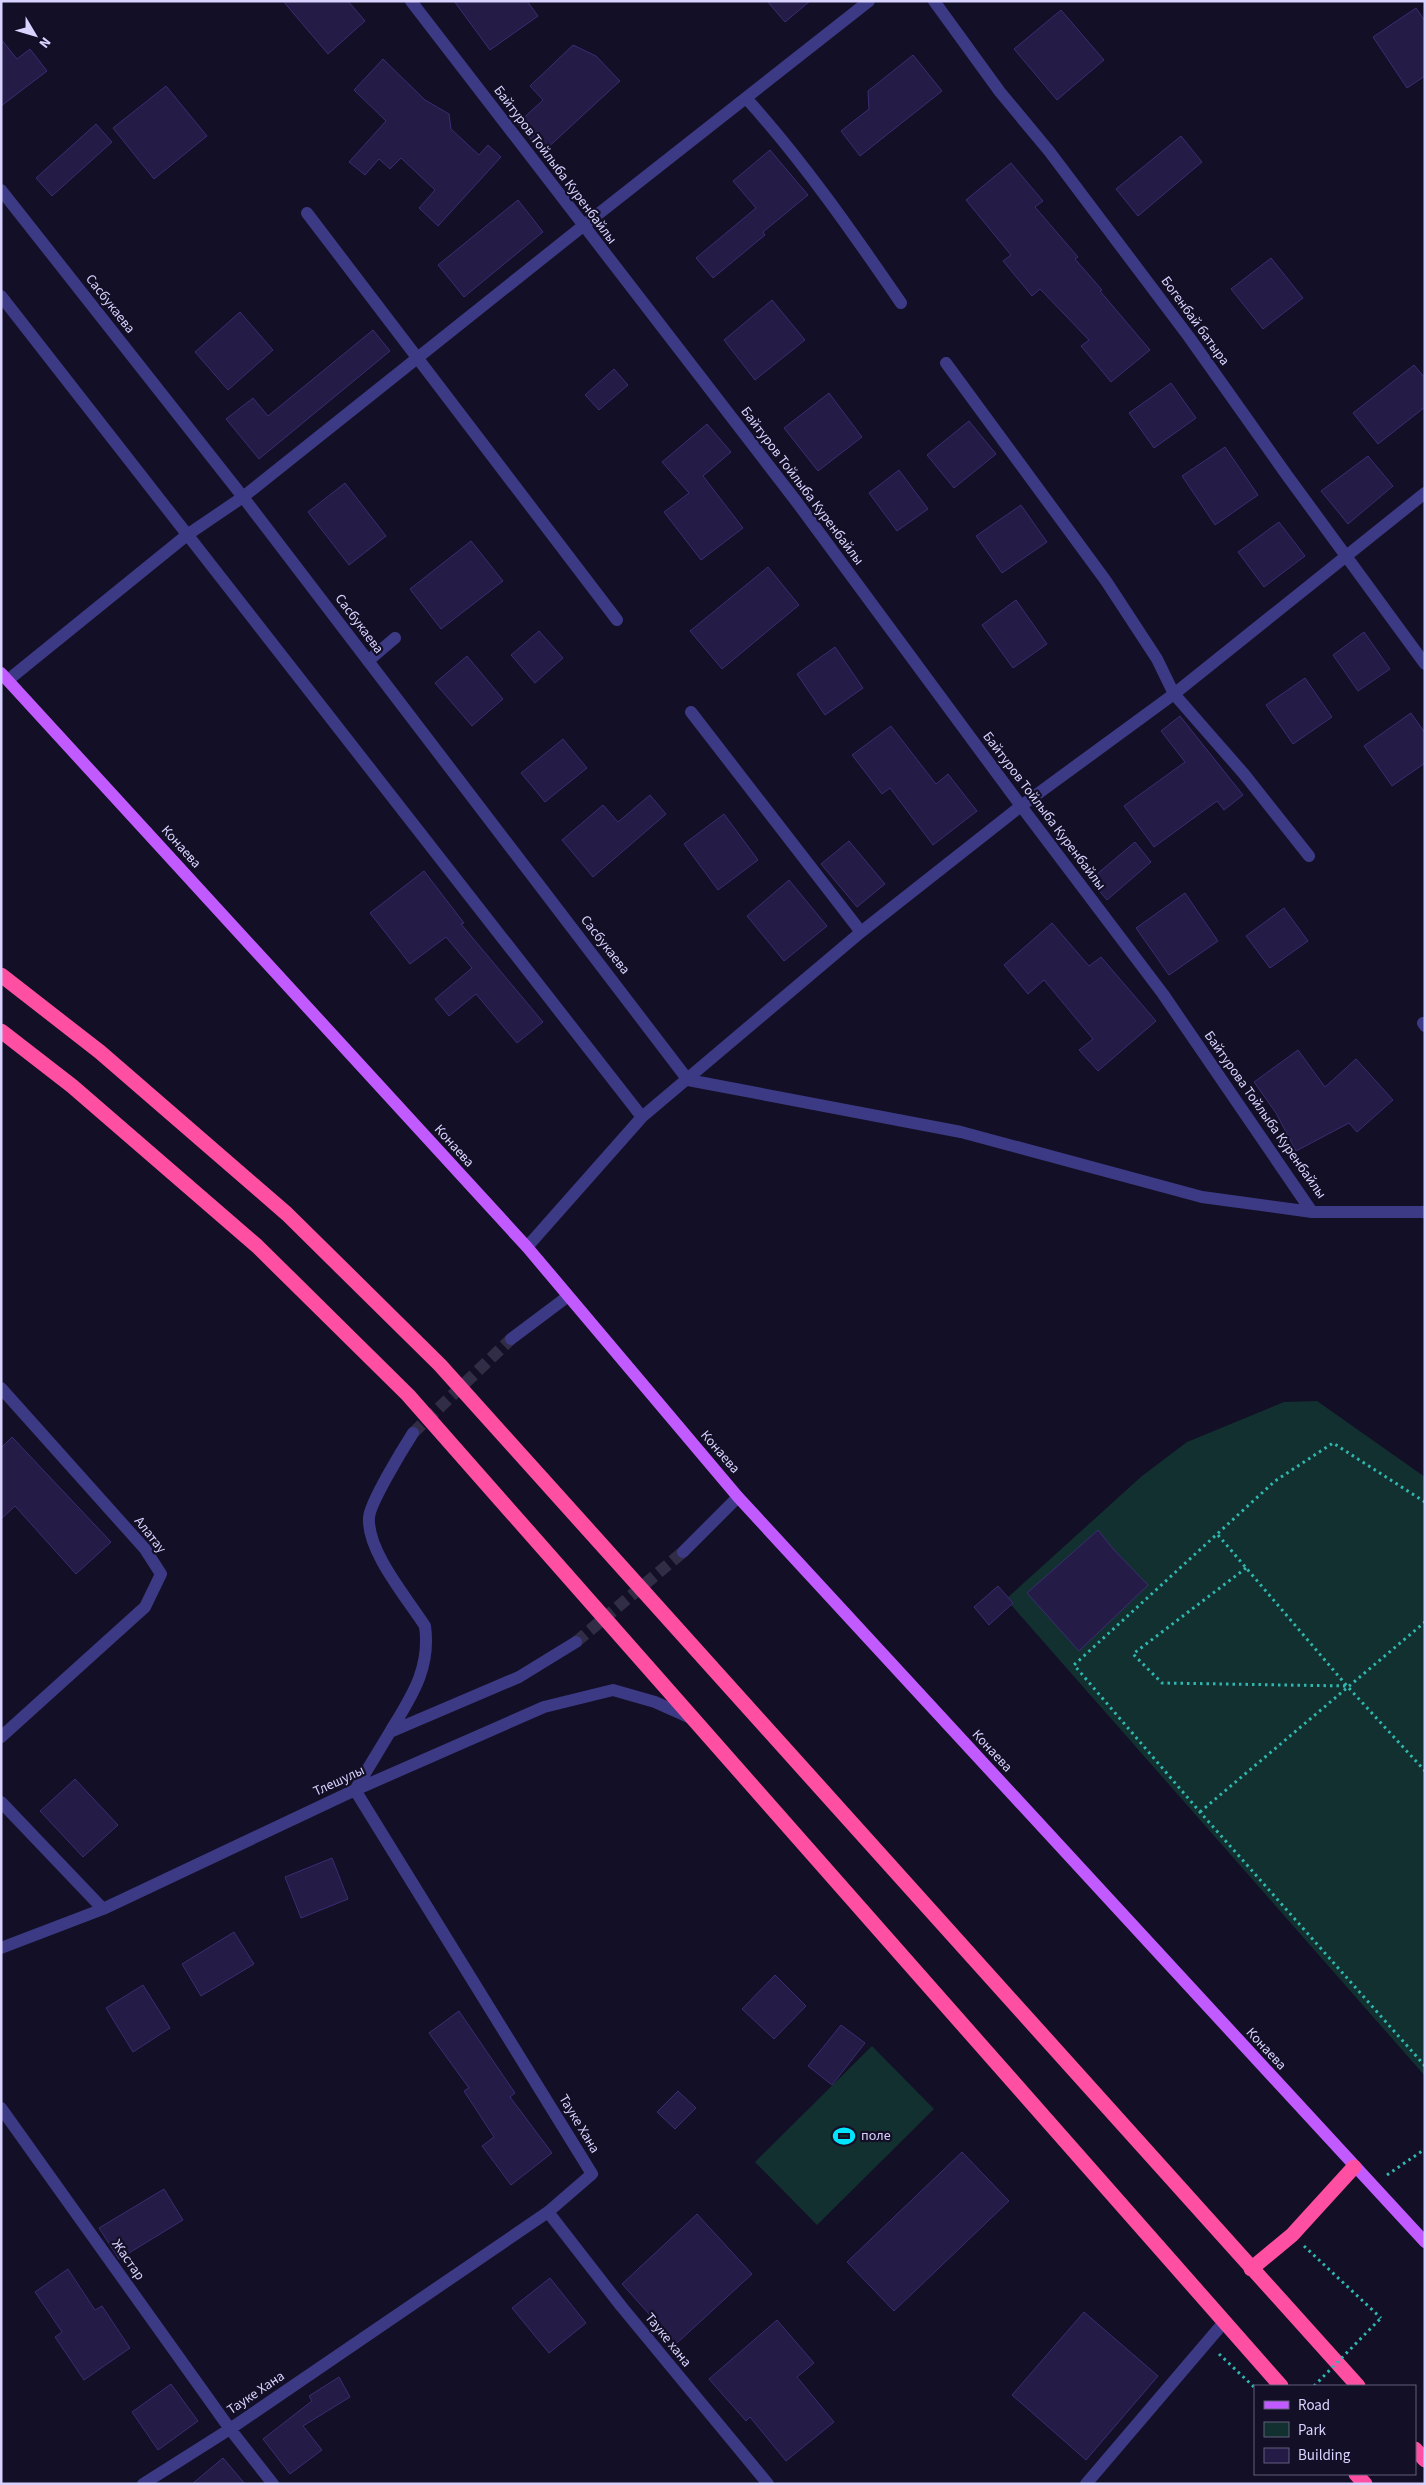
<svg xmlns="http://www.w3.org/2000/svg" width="1426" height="2485" font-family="'Source Sans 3',sans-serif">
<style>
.green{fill:#12302f}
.building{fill:#241b47;stroke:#3b2d73}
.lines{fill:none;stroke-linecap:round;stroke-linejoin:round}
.minor-tunnel{stroke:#312d47;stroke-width:12;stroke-dasharray:12 6;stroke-linecap:butt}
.path{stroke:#2fb8b0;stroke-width:3;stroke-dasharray:2.5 4;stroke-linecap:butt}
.minor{stroke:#3d3a85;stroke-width:12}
.major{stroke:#c25bff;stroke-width:12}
.highway{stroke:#ff4fa3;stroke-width:15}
.path-bridge{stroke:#2fb8b0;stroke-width:3;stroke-dasharray:2.5 4;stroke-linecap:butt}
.labels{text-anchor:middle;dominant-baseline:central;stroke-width:4.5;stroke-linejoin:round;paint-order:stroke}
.street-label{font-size:14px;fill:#d9d4ff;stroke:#130f26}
.poi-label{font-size:14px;fill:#d9d4ff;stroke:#130f26;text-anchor:start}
</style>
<rect width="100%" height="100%" fill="#130f26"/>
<path class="green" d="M1317 1401 1425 1477V2076L1006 1599 1142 1476 1187 1442 1284 1402Z
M872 2046 934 2109 817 2225 755 2162Z"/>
<path class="building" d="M283 1H348L365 21 328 54Z
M454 1H527L538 16 490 50Z
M767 1H810L785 22Z
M1416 8 1425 21V76L1407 88 1373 37Z
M1061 10 1104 60 1057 100 1014 49Z
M1 39 17 59 30 49 47 71 1 106Z
M573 45 596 56 620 81 543 152 517 124 543 100 530 86Z
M913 55 942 91 860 156 841 131 869 109 868 91Z
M383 59 425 100 449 114 451 129 479 155 488 145 501 157 438 226 419 208 435 190 401 158 390 169 379 159 365 175 349 162 386 121 354 90Z
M166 86 207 136 154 179 113 128Z
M96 124 112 142 52 196 36 178Z
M1181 136 1202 162 1138 216 1116 189Z
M770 150 808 195 763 232 765 235 713 278 696 258 756 208 733 181Z
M1011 163 1043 201 1035 207 1078 257 1075 259 1102 290 1100 291 1150 350 1111 382 1081 346 1089 340 1040 289 1032 296 1003 261 1011 255 966 200Z
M518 200 543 232 464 297 438 265Z
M1271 258 1303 298 1263 329 1231 289Z
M772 300 805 340 755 380 724 340Z
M240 312 273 350 228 390 195 352Z
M373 330 390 351 259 459 226 419 253 398 268 416Z
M1414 365 1425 378V407L1378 444 1353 413Z
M614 369 628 385 599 410 585 395Z
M1171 383 1196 418 1154 448 1129 413Z
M829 393 862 437 818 471 784 428Z
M969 421 996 454 954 488 927 455Z
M707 424 731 452 703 476 743 528 701 560 664 512 689 493 662 462Z
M1225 447 1258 495 1215 525 1182 476Z
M1368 456 1393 486 1348 524 1321 491Z
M899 470 928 509 897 531 869 493Z
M345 483 386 536 349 565 308 512Z
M1021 505 1047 542 1002 573 976 536Z
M1279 522 1305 556 1264 587 1238 552Z
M471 541 503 581 441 629 410 589Z
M768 567 799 605 722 669 690 631Z
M1016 600 1047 644 1013 668 982 625Z
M539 631 563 658 535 683 511 655Z
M1364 632 1390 669 1358 691 1333 655Z
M835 647 863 688 825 715 797 674Z
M467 656 503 699 472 726 435 683Z
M1305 678 1332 717 1293 744 1266 705Z
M1411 713 1425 733V763L1392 786 1364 746Z
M1180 716 1243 795 1224 810 1217 801 1154 847 1124 806 1185 762 1161 731Z
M891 726 936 784 948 774 977 811 933 845 890 788 882 794 852 755Z
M563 739 587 768 545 802 521 773Z
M650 795 666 814 593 877 562 840 603 805 618 822Z
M724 814 758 860 718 890 684 844Z
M849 841 885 884 857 907 821 864Z
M1135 842 1151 862 1107 900 1090 880Z
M424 871 464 923 461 924 543 1022 517 1043 476 994 449 1016 435 999 472 968 446 937 410 964 370 913Z
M789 880 827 926 784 961 747 916Z
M1185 893 1218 941 1169 975 1136 928Z
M1284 908 1308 941 1270 968 1246 936Z
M1052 923 1089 966 1101 957 1156 1021 1098 1071 1079 1050 1093 1039 1044 980 1028 994 1004 965Z
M1298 1050 1325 1087 1356 1059 1393 1100 1357 1132 1349 1123 1296 1151 1276 1113 1254 1082Z
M12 1437 111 1542 76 1574 15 1506 1 1519V1448Z
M1098 1530 1114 1550 1148 1585 1079 1651 1027 1593Z
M998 1586 1013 1603 989 1625 974 1607Z
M75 1779 118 1825 83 1857 40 1811Z
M332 1858 348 1899 301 1918 285 1877Z
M234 1932 254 1964 201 1996 182 1964Z
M775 1975 806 2006 774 2039 742 2009Z
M143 1985 170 2028 133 2052 106 2008Z
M459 2011 515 2093 510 2097 552 2153 511 2185 482 2146 494 2137 464 2091 469 2088 429 2033Z
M841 2025 865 2043 832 2085 808 2066Z
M678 2091 696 2108 675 2129 657 2112Z
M962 2152 1009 2201 894 2311 847 2262Z
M164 2189 183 2220 119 2259 99 2228Z
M697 2214 752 2274 676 2344 622 2284Z
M68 2269 95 2310 102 2306 130 2348 84 2380 55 2337 62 2332 35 2292Z
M550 2278 586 2323 549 2353 512 2308Z
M1084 2312 1158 2376 1086 2460 1012 2395Z
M777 2320 814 2363 797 2377 834 2422 786 2461 750 2417 746 2421 709 2379Z
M339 2377 350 2397 303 2426 322 2450 290 2474 263 2439 312 2401 309 2396Z
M171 2384 198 2421 158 2450 132 2412Z
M223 2458 245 2484H192Z"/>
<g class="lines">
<path class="minor-tunnel" d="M413 1433 511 1339
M576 1642 683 1552"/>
<path class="path" d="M1425 1502 1333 1443 1275 1481 1074 1665 1200 1812 1425 2066
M1218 1535 1347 1686 1425 1771
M1246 1568 1133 1654 1162 1683 1347 1686
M1200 1812 1425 1622
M1387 2175 1425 2149
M1304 2246 1381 2318
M1219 2354 1254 2387"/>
<path class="minor" d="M411 1 796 501 1021 806 1163 994 1312 1212H1425
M934 1 1000 92 1049 151 1189 337 1286 474 1425 664
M746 98C803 161 853 233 901 303
M1 190 243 497 688 1080 961 1132 1202 1197 1312 1212
M307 213 617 620
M1 296 642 1117
M946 363 1106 581 1157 659 1174 694 1244 774 1309 856
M368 661 395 638
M8 680 187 535 243 497 583 226 869 1
M691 712 861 932
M1423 1023 1425 1026
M527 1247 642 1117 861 932 1021 806 1174 694 1425 493
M511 1339 567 1297
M1 1388 145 1549 161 1574 145 1607 1 1737
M683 1552 738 1497
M390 1732C411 1697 431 1669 425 1626 407 1598 367 1551 369 1518 369 1504 404 1447 413 1433
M1 1802 103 1909
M1 1948 103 1909 355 1790 544 1707 613 1690 655 1702 693 1719
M1 2108 230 2429 273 2484
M548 2212 621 2306 768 2484
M143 2484 230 2429 548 2212 592 2174 355 1790 390 1732 519 1677 576 1642
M1086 2484 1225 2321"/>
<path class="major" d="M1 673 527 1247 738 1497 1425 2242"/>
<path class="highway" d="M1 975 100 1052 287 1214 440 1365 1358 2386
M1 1031 72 1086 257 1246 408 1395 1281 2386
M1251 2269 1292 2235 1354 2167
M1415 2449 1425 2460
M1356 2474 1365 2484"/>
<path class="path-bridge" d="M1314 2386 1381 2318"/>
</g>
<defs>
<g id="stadium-bare" transform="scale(1.725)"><path d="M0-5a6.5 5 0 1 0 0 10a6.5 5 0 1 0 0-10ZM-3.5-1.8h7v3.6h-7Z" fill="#00e5ff" stroke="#130f26" stroke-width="2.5" paint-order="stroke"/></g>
</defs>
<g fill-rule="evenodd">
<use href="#stadium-bare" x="844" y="2136"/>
</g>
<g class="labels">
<g class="street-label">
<text transform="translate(555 165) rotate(53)">Байтуров Тойлыба Куренбайлы</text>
<text transform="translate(110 304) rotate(52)">Сасбукаева</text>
<text transform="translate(1195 321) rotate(54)">Богенбай батыра</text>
<text transform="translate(802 486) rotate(53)">Байтуров Тойлыба Куренбайлы</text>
<text transform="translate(359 624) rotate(53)">Сасбукаева</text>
<text transform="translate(1044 811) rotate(53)">Байтуров Тойлыба Куренбайлы</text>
<text transform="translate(181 847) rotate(48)">Конаева</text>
<text transform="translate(605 945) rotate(52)">Сасбукаева</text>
<text transform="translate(1265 1115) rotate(55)">Байтурова Тойлыба Куренбайлы</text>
<text transform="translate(454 1146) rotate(48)">Конаева</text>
<text transform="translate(720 1452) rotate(49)">Конаева</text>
<text transform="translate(150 1535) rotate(52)">Алатау</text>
<text transform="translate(992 1751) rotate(47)">Конаева</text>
<text transform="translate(339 1781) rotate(-25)">Тлешулы</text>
<text transform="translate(1266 2049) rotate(47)">Конаева</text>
<text transform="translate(579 2124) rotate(59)">Тауке Хана</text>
<text transform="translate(128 2260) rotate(55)">Жастар</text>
<text transform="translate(668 2340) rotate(51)">Тауке хана</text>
<text transform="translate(256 2393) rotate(-34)">Тауке Хана</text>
</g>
<g class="poi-label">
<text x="861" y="2136">поле</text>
</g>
</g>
<rect width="1426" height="2485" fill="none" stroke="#d9d4ff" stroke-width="5"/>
<rect x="1254" y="2385" width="162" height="90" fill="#130f26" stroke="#625e7d"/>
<rect x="1264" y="2401" width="25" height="8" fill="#c25bff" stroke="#625e7d"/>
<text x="1298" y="2410" font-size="15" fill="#d9d4ff">Road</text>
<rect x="1264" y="2422" width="25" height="15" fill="#12302f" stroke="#625e7d"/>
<text x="1298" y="2435" font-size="15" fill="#d9d4ff">Park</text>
<rect x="1264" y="2448" width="25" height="15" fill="#241b47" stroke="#625e7d"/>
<text x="1298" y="2460" font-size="15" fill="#d9d4ff">Building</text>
<g transform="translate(35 35) rotate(128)" stroke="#130f26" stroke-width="4" paint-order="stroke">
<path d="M0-4L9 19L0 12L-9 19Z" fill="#d9d4ff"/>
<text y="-8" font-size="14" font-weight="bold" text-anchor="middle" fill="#d9d4ff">N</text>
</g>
</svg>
